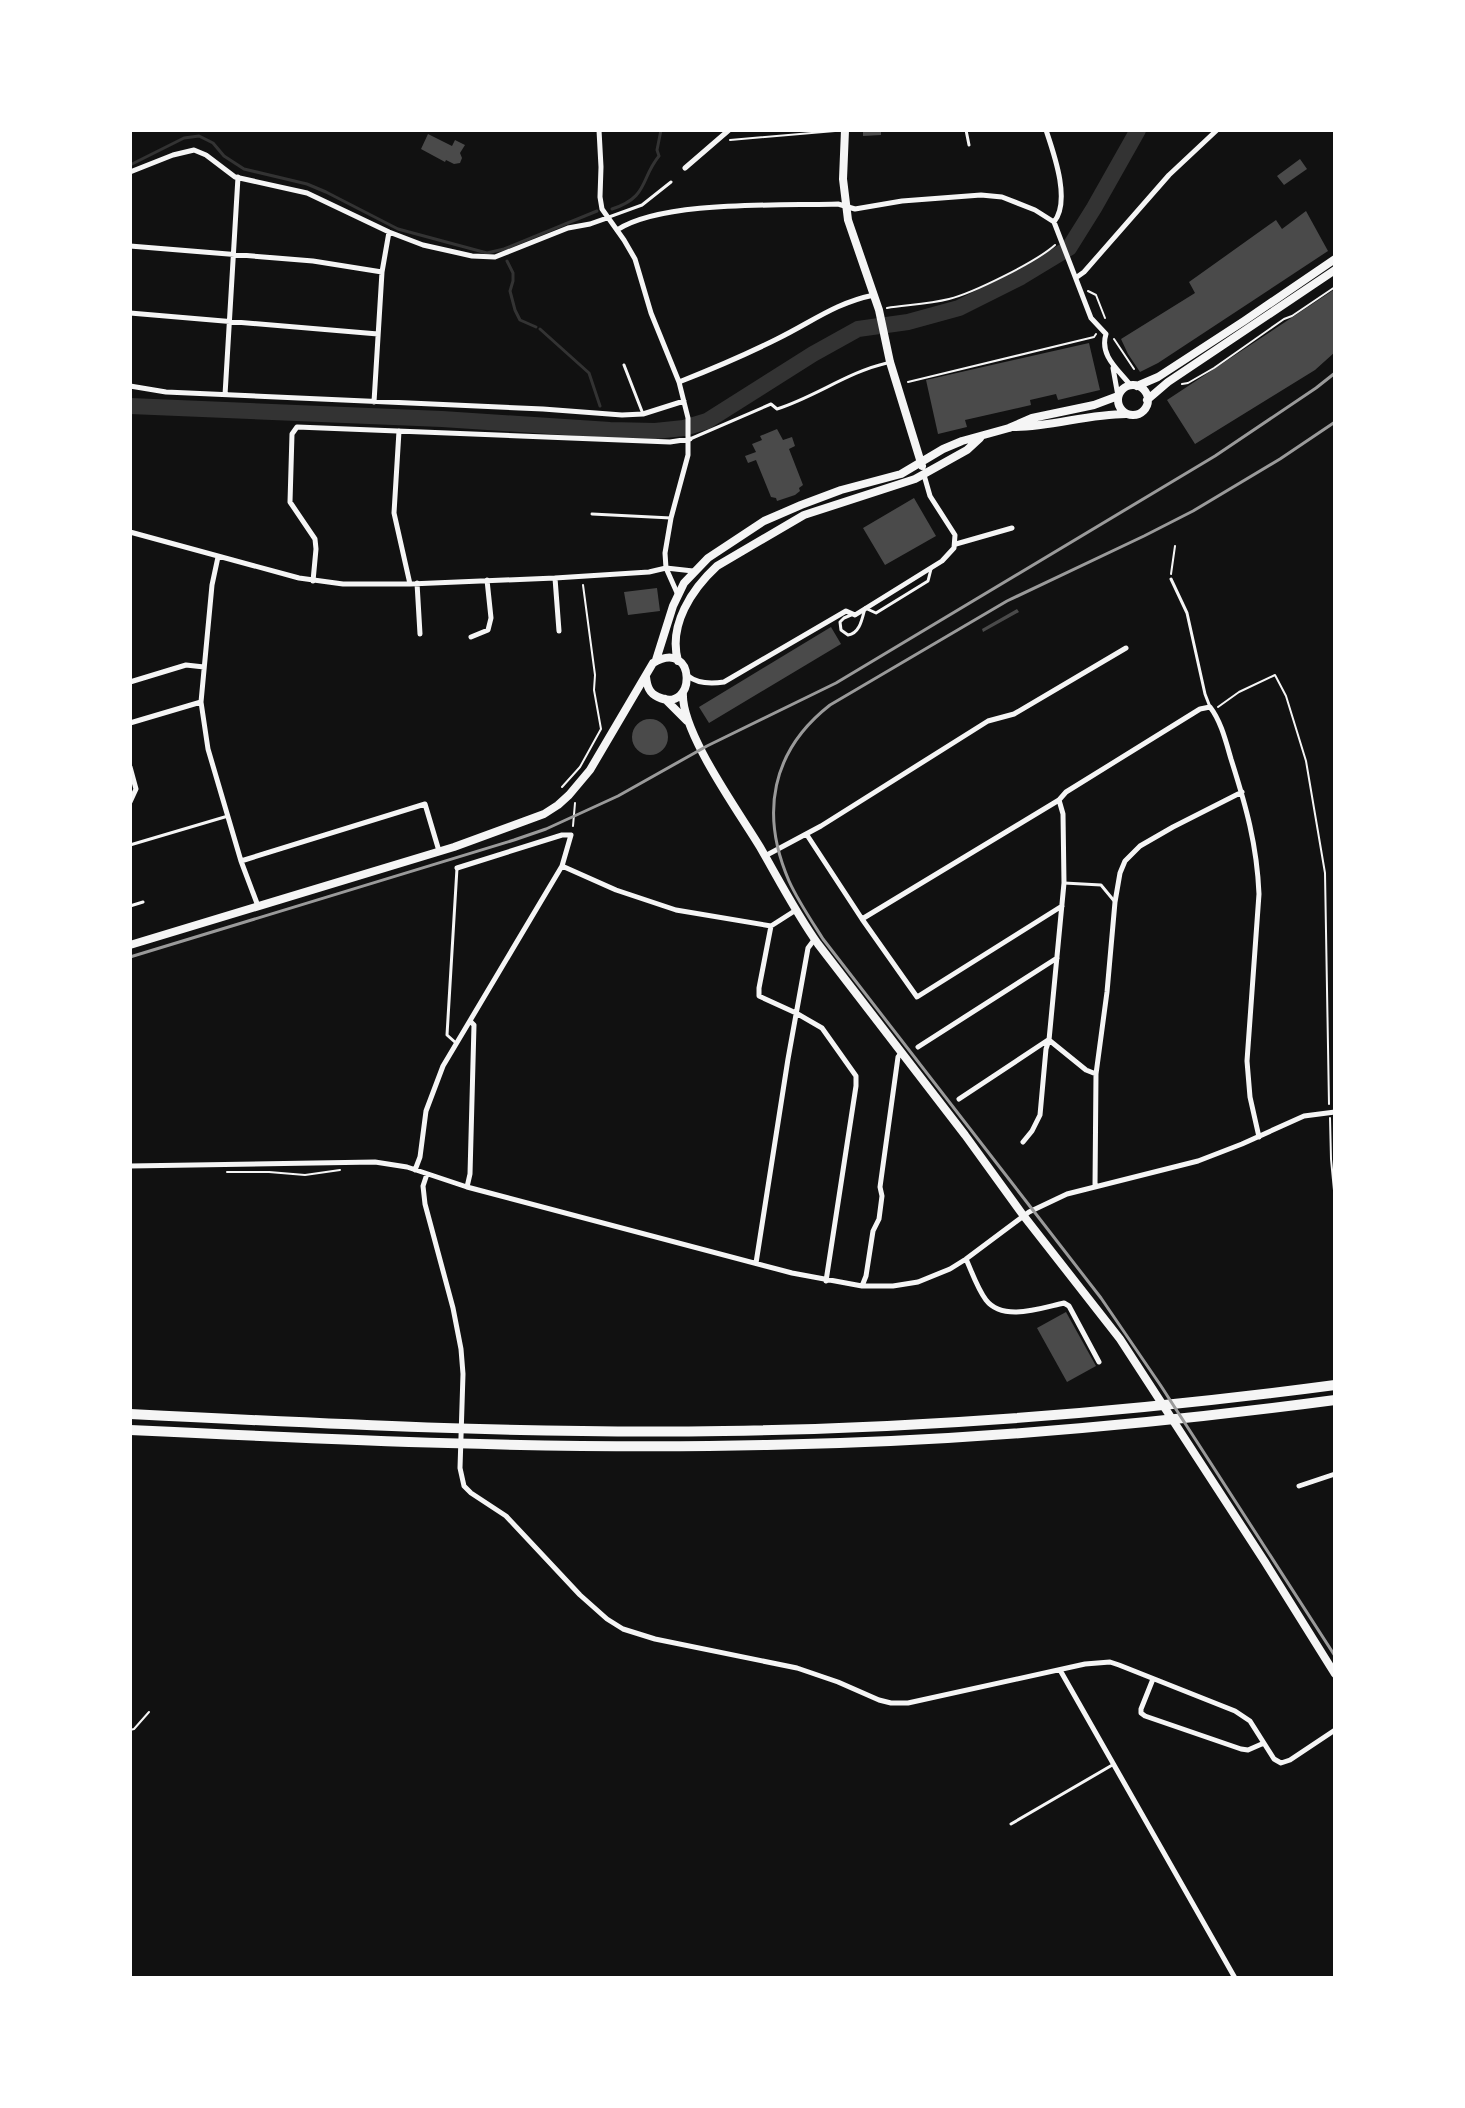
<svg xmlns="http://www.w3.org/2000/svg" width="1465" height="2108" font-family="'Fira Sans Condensed',sans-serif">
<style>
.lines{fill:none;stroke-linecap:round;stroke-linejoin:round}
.stream{stroke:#333;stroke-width:3}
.river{stroke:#333;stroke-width:16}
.building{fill:#4a4a4a}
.path{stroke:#f5f5f5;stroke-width:2}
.service{stroke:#f5f5f5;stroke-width:3}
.minor{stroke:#f5f5f5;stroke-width:5}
.primary{stroke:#f5f5f5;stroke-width:8}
.motorway{stroke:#f5f5f5;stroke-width:10}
.rail{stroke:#9a9a9a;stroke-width:3}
</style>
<rect width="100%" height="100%" fill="#111"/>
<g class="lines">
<path class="stream" d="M130 165 184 138 199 136 213 143 224 156 244 169 307 184 326 192 398 229 487 253 504 249 597 211
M612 209C649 197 640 179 659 156L657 150 661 130
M507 261 513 273V281L510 291 515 310 520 320 536 327
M540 329 589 373 600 406"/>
<path class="river" d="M130 406 442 419 610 430 655 431 684 428 707 421 813 354 858 329 908 322 959 308 1021 277 1069 248 1094 208 1138 130"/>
</g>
<path class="building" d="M863 130H881V135L863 136Z
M428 134 452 146 455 140 465 145 460 153 462 158 460 163 454 164 446 160 445 162 421 149Z
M1300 159 1307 169 1284 185 1277 176Z
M1306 211 1328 251 1158 363 1140 372 1128 354 1121 339 1195 293 1189 282 1276 220 1282 229Z
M1335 289V352L1315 370 1195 444 1167 400Z
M1089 343 1100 390 1058 400 1056 394 1030 400 1031 405 965 420 967 427 938 434 926 380Z
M777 429 783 440 792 437 795 446 789 449 803 485 799 488 800 491 795 495 777 501 776 498 771 497 756 460 748 463 745 456 756 452 752 444 762 440 760 436Z
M914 498 936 536 885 565 863 528Z
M657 588 660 611 628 615 624 592Z
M1017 609 1019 612 983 632 982 629Z
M831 627 841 644 709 723 699 707Z
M632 737a18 18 0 1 1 36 0a18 18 0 1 1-36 0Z
M1066 1312 1096 1366 1067 1382 1037 1328Z"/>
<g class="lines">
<path class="path" d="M730 140 835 131
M1088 291 1096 295 1105 318
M887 308C907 305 929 304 949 299 973 293 1036 262 1055 245
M1114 339 1134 369
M908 382 1094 337 1096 334
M1182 384 1188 383 1214 368 1284 319 1292 316 1335 287
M1171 574 1175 546
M1218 707 1239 692 1275 675 1286 696 1306 761 1325 873 1329 1104
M562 787 580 767 601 729 594 690 595 675 583 585
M573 826 575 803
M1330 1118 1331 1159 1335 1201
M227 1172H269L305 1175 340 1170
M130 1730 134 1729 149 1712"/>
<path class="service" d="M966 130 969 145
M609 217 642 205 671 182
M624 365 643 414
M690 439 771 404 777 409C815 397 848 372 887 363
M592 514 671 518
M1171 579 1187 613 1205 694 1210 707
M851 615 844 618 840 622 841 630 848 635C860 633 862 619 865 608L876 613 928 581 931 569
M130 845 228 816
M1064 883 1101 885 1115 902
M130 906 143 902
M456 1043 447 1035 457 868
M1011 1824 1114 1764"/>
<path class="minor" d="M599 130 601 167 600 197 602 209 624 240 635 259 651 313 679 382 688 418V455L671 518 665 553 666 568 678 595
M1046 130C1054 154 1071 201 1054 222
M685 168 729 130
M130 172 173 155 194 150 206 155 235 177 307 193 389 232 423 245 472 256 495 257 568 228 590 224 607 218
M617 230C663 200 781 206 838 204L855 209 902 201 981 195 1002 197 1035 210 1054 222 1091 318 1106 334C1099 356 1119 370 1131 386
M130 246 313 261 382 272
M1077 277 1084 272 1169 175 1217 130
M130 313 378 334
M1113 368 1118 396
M679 382C712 369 745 355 777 339 812 322 835 303 874 295
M130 386 166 392 543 409 622 415 643 414 684 401
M225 395 238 177
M374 402 382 272 389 232
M399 431 394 513 410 584
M130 532 299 578 343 584H410L555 578 649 572 666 568 693 571
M956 544 1012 528
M218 557 212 585 201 702 208 749 241 861 258 906
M555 578 559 631
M313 581 316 549 315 539 290 502 292 434 297 427 670 442 690 439
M417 583 420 634
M471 637 488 630 491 618 487 580
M688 676C698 684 711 684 724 682L846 611 855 615 942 561 954 548 955 535 930 496 924 475
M130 682 186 665 204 667
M130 723 201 702
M130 767 136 789 130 802
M807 835 862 919 917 997 1062 906
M765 856 821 826 988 721 1014 714 1126 648
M241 861 425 804 439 851
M562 866 616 890 676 910 771 926 796 910
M862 919 1059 800 1066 792 1200 709 1210 707C1221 721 1226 742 1231 759 1246 806 1257 845 1259 894L1247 1061 1250 1097 1259 1137
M771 926 759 988V996L796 1013 822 1028 856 1076V1086L826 1281
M1049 1040 1086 1070 1096 1074
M918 1047 1057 958
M959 1099 1048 1040
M1023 1142 1032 1131 1040 1115 1046 1049 1049 1040 1064 883 1063 814 1059 800
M130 1166 375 1162 407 1167 467 1187 792 1273 862 1286H893L918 1282 950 1269 966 1259 1029 1212 1067 1194 1198 1161 1242 1144 1304 1116 1335 1112
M415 1170 420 1157 426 1111 443 1066 562 866 571 835H562L457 868
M427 1174 423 1186 425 1204 453 1308 461 1349 463 1374 460 1468 464 1486 471 1493 506 1516 580 1595 607 1619 623 1629 655 1639 797 1668 838 1682 879 1700 891 1703H908L1085 1664 1110 1662 1119 1665 1235 1711 1250 1721 1274 1759 1281 1763 1290 1760 1335 1730
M1095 1186 1096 1074 1107 992 1115 902 1120 873 1125 861 1140 846 1173 827 1242 792
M467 1187 470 1174 474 1025 470 1021
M966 1259C972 1272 977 1288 986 1300 1003 1322 1041 1308 1064 1303L1069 1306 1099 1362
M756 1263 788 1059 808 948 814 940
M862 1286 866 1276 873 1231 879 1219 882 1196 880 1187 898 1057 901 1053
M1299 1486 1335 1474
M1060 1670 1235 1978
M1153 1679 1141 1709V1713L1145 1716 1241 1749 1248 1750 1264 1743"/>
<path class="primary" d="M845 130 843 179 848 220 879 310 890 362 922 466
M1118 400a15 15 0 1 1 30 0a15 15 0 1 1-30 0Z
M1137 386 1158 377 1244 321 1335 259
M1147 400 1168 382 1335 270
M1014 427C1051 427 1088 414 1126 414
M656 660 673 606 684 583 708 558 764 521 801 505 841 490 901 474 943 449 962 441 1009 428 1032 418 1094 405 1118 396
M678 661C668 625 692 589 717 566L804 515 915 479 967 450 980 438
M683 692C680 731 739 812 760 847 779 880 796 913 818 944L965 1135 1023 1215 1120 1339 1265 1562 1335 1674
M665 699 687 721
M130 945 454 847 544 814 558 805 569 795 590 770 653 663C697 637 697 715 658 697 649 693 647 686 646 677"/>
<path class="motorway" d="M130 1414C328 1424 526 1434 724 1431 929 1428 1132 1412 1335 1385
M130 1430C342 1440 554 1450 767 1445 957 1442 1147 1425 1335 1400"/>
<path class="rail" d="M1335 422 1280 459 1193 511 1144 536 1007 601 830 705C771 751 760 814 789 881 798 901 811 920 823 939L1101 1298 1161 1386 1335 1656
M130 957 514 840 546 829 618 796 707 746 836 683 1215 456 1316 388 1335 373"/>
</g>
<rect width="1465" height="2108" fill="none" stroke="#ffffff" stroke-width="264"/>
</svg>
